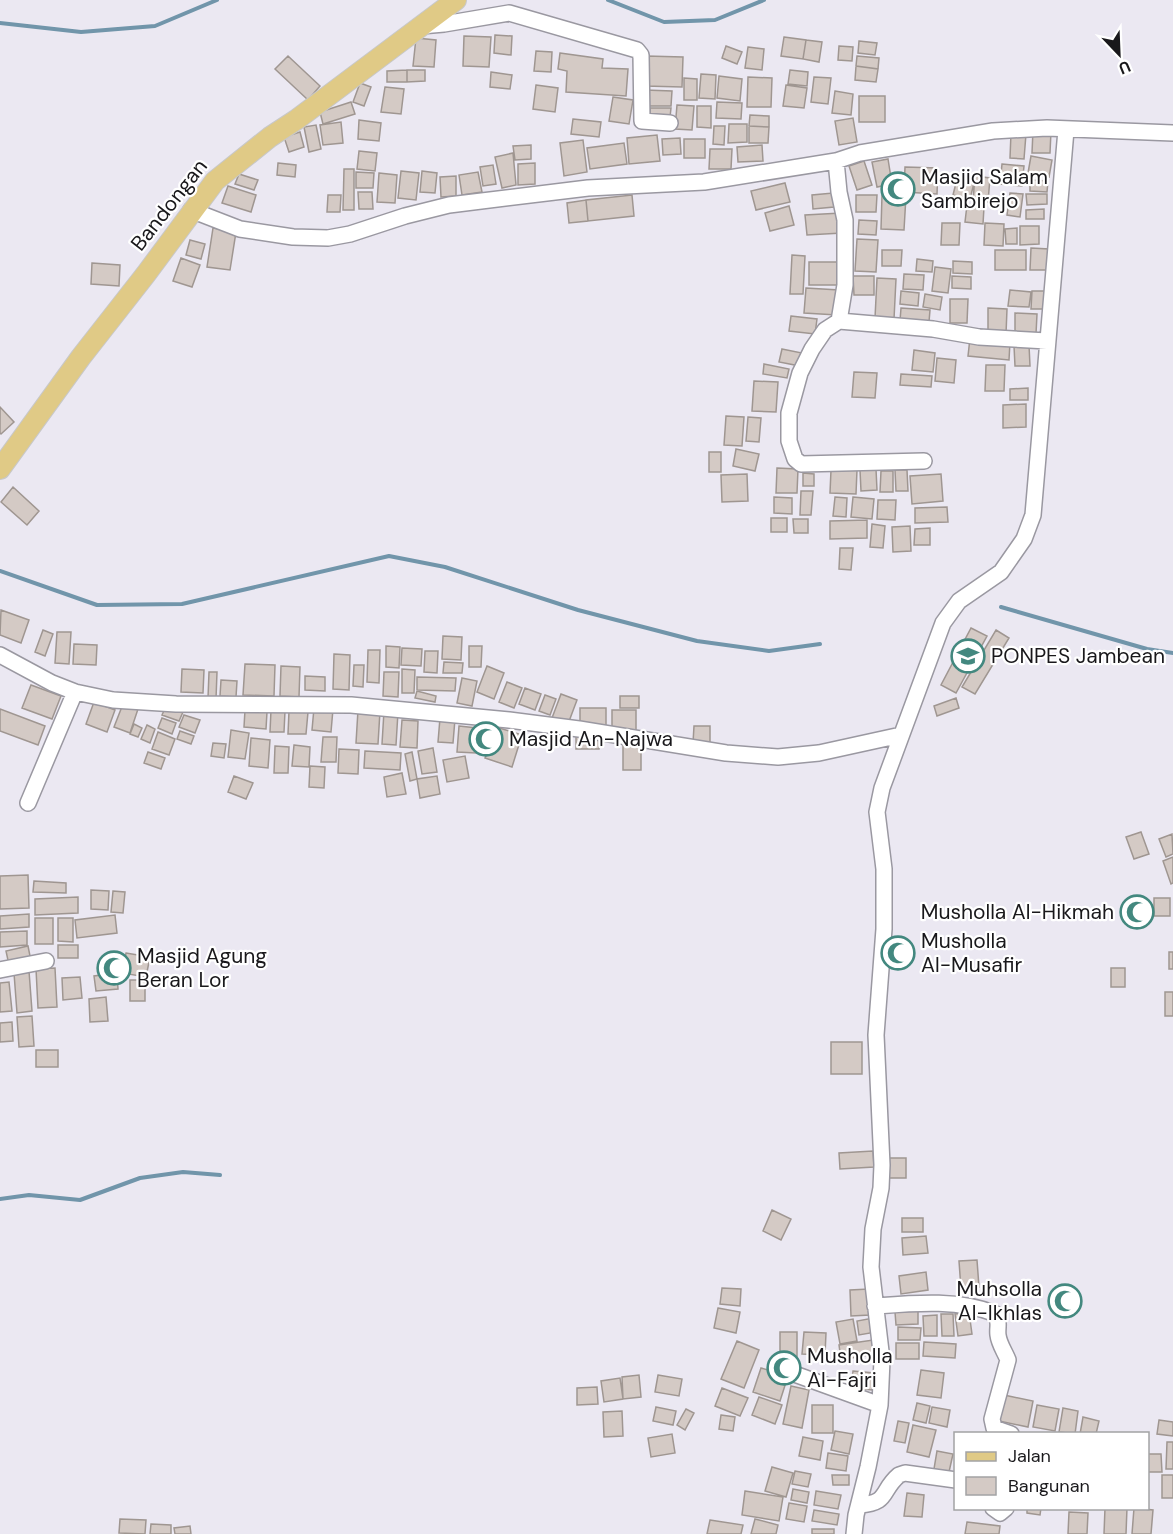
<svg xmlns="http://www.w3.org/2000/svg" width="1173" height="1534" font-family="'DM Sans',sans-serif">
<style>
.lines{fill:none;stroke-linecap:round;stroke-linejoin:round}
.stream{stroke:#7195aa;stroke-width:4}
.building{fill:#d4cac5;stroke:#9f9691;stroke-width:1.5}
.minor-casing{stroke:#9a98a1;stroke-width:18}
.major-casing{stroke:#c8c8c8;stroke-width:22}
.minor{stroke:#fff;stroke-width:15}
.major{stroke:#e0ca86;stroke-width:20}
.labels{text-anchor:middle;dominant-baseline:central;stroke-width:4.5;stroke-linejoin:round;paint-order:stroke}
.poi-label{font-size:21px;fill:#19181b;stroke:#fff;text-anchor:start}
.street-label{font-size:21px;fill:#19181b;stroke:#fff}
</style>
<rect width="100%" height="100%" fill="#ebe8f2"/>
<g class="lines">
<path class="stream" d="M608 0 664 22 715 20 764 0
M0 23 81 32 155 26 217 0
M0 571 97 605 182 604 389 556 445 567 578 610 697 641 769 651 820 644
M1001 607 1147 649 1173 653
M0 1199 29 1195 80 1200 140 1178 183 1172 220 1175"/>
</g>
<path class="building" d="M495 35 512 36 511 55 494 53Z
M464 36 491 37 489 67 463 66Z
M784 37 806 40 803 59 781 56Z
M416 38 436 40 434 67 413 66Z
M806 40 822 42 819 62 803 59Z
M859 41 877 43 875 55 858 53Z
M726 46 742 52 737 64 722 58Z
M839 46 853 47 852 61 838 60Z
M748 47 764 49 762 70 745 68Z
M536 51 552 52 551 72 534 71Z
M560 53 603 59 602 68 628 69 626 96 566 92 567 71 558 69Z
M288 56 320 86 308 100 275 69Z
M646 56 683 57 682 87 645 86Z
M857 56 879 58 878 69 856 66Z
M856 66 878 69 876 82 855 80Z
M407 70V82H387V71Z
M407 70H425V81L407 82Z
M790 70 808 72 807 86 788 84Z
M491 72 512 75 510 89 490 87Z
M701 74 716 75 715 99 699 98Z
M719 76 742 79 740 101 717 98Z
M748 77 772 78 771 107H747Z
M814 77 831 78 828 104 811 102Z
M684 78 697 79V100H684Z
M360 83 371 87 364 106 353 102Z
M536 85 558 88 555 112 533 109Z
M786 85 807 88 804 108 783 106Z
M385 87 404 89 401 114 381 112Z
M645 90 672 91 671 106H644Z
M835 91 853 94 851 115 832 113Z
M859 96H885V122H859Z
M613 97 633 100 629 124 609 121Z
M351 102 355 114 323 124 320 112Z
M717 102 742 103 741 119 716 118Z
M677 105 694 106 692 130 675 129Z
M697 106H711V128L697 127Z
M650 108H671L670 117 650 116Z
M750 115 769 116V127L749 126Z
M853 118 857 142 839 145 835 121Z
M573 119 601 122 599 137 571 134Z
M359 120 381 123 379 141 358 139Z
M341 122 343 143 323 145 320 125Z
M729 124H747V142L728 143Z
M316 125 321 149 309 152 304 127Z
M714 126H725L724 145 713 144Z
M749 126 769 127 768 143H749Z
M1033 130 1051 131 1050 153H1032Z
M300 132 304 147 289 152 284 137Z
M1011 133 1026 134 1024 159 1010 158Z
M657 135 660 161 629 164 627 138Z
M680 138 681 154 663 155 662 139Z
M684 139H705V158H684Z
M583 140 587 172 564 176 560 143Z
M624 143 627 164 590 169 587 148Z
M531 145V159L515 160 513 146Z
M762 145 763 161 738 162 737 147Z
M710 149H732L731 169H709Z
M359 151 377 153 375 171 357 169Z
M513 153 516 185 502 188 495 157Z
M1031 156 1052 160 1049 177 1028 173Z
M888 159 892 184 877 187 872 162Z
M864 161 872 185 857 190 849 166Z
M278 163 296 165 295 177 277 175Z
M535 163V184L518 185V164Z
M1002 164 1024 166 1022 186 1000 184Z
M493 165 496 184 483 186 480 167Z
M905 167 938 168 937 194 904 192Z
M344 169H354V210H343Z
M401 171 419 173 416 200 398 198Z
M422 171 437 173 435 193 420 192Z
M356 172 374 173 373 188H356Z
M478 172 482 192 462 195 459 175Z
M379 173 397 175 395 203 377 202Z
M239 174 258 180 254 190 235 184Z
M958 175 975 179 970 199 953 195Z
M456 176V196L441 197 440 177Z
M975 176 990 178 988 202 973 201Z
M1030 180 1048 181 1047 192 1030 191Z
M785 183 790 202 756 210 751 191Z
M228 186 256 195 251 212 222 203Z
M358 192H372L373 209H359Z
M833 193 834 207 813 209 812 195Z
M1010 193 1023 194 1020 217 1007 215Z
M1026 194H1047V204L1027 205Z
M328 195H341L340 212H327Z
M632 195 634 216 588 221 586 200Z
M856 195H877L876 212H856Z
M882 195 906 196 904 230 881 229Z
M586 200 588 221 569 223 567 203Z
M967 205 984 207 983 224 965 222Z
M789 206 794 225 770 231 765 213Z
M1044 209V219H1026V210Z
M841 213 842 233 807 235 805 215Z
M859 220 877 221 876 235 858 234Z
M942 223H960L959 245H941Z
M985 223 1004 224 1003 246 984 245Z
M1020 226H1039V244L1020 245Z
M213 228 236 232 230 270 207 267Z
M1017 228V244H1006L1005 229Z
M857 239 878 240 876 272 855 271Z
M190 240 205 244 201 259 186 255Z
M1031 248 1049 249V270H1030Z
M882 250H902L901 266H882Z
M995 250H1026V270H995Z
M792 255 805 256 803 294H790Z
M181 258 200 265 192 287 173 281Z
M917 259 933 261 932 272 916 271Z
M953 261 972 262V274L953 273Z
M809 262H843V285H809Z
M92 263 120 265 119 286 91 284Z
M935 267 951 269 948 293 932 291Z
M904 274 924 275 923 290 903 289Z
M853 276H874V295H854Z
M952 276 971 277V289L952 288Z
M877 278 896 279 894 319 875 318Z
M806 288 839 290 837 315 804 313Z
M1010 290 1031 292 1029 307 1008 306Z
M901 291 919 293 918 306 900 304Z
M1032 291H1047V309H1031Z
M925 294 942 297 940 310 923 307Z
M950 299H968L967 323H950Z
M901 308 930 310 929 322 900 321Z
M988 308 1007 309 1006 334H988Z
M1015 313 1037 314 1036 334H1015Z
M791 316 817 319 815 334 789 331Z
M970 338 1010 342 1009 360 968 356Z
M1029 345 1030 366H1015L1014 346Z
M782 349 802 353 800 366 779 362Z
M914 350 935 353 933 372 912 370Z
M937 358 956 360 954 383 935 381Z
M764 364 789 369 787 378 763 374Z
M986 365H1005L1004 391H985Z
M854 372 877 373 875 398 852 397Z
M901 374 932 376 931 387 900 385Z
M754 381 778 382 776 412 752 411Z
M1028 388V400H1010V389Z
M1026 404V427L1003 428V405Z
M0 407 14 422 1 434 0 433Z
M726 416 744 417 742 446 724 445Z
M748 417 761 418 759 442 746 441Z
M736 449 759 454 755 471 733 466Z
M709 452H721V472H709Z
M777 468 798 469 797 493H776Z
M876 469 877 490 861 491 860 470Z
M831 470H857L856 494 830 493Z
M895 470H907L908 491H896Z
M881 471H893V492H880Z
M803 473 814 474V486H803Z
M747 474 748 501 722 502 721 475Z
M941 474 943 501 912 504 910 476Z
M13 487 39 511 27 525 1 502Z
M801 491H813L811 515H800Z
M774 497 792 498V514L774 513Z
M835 497 847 498 846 517 833 516Z
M853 497 874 499 872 519 851 517Z
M878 500H896L895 520 877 519Z
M947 507 948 522 915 523V508Z
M771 518H787V532H771Z
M793 519H808V533H794Z
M867 520V538L830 539V521Z
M872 524 885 526 883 548 870 547Z
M910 526 911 551 893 552 892 527Z
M930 528V545H914L915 529Z
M840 548H853L851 570 839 569Z
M1 610 29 620 21 643 0 635Z
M971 628 987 636 956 693 941 685Z
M43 630 53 634 45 656 35 652Z
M996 630 1009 638 975 694 962 687Z
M57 632H71L69 664 55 663Z
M443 636 462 637 461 660 442 659Z
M74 644 97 645 96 665 73 664Z
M386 646 400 647 399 668 386 667Z
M469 646H482L481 667H469Z
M402 648 422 649 421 666 401 665Z
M368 650H380L379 683 367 682Z
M425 651H438L437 673 424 672Z
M334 654 350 655 349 690 333 689Z
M444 662 463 663 462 673H443Z
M245 664 275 665 274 696 243 695Z
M354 665H364L363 687 353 686Z
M281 666 300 667 299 697 280 696Z
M487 666 504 673 494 699 477 692Z
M182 669 204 670 203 693 181 692Z
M402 669 415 670 414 693H402Z
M209 672H217L216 699 208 698Z
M384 672H399L398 697 383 696Z
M305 676 325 677V691L305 690Z
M417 677 456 678 455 691 417 690Z
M462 678 477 681 472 706 457 703Z
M221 680 237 681 236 697 220 696Z
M507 682 522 688 514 708 499 702Z
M31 685 61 696 52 719 22 708Z
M525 688 541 694 535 710 519 704Z
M417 691 436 696 435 702 415 698Z
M561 694 577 700 568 724 552 718Z
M545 695 556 699 550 715 539 711Z
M620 696H639V708H620Z
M956 698 959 708 937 716 934 706Z
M94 702 115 710 107 732 86 724Z
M123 704 138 709 130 733 114 727Z
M166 706 183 712 179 721 162 715Z
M314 708 333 709 331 732 312 730Z
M580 708H606V725H580Z
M0 709 45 726 38 745 0 731Z
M245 710 267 712 266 729 244 727Z
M271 710 285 711 284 732H270Z
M358 710 380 711 378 744 356 743Z
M612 710H636V732H612Z
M289 711 308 712 306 734H288Z
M384 711 398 712 396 745 382 744Z
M184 715 200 720 195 733 179 727Z
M162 718 176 723 172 734 158 728Z
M440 718 455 719 453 743 438 742Z
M402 720 418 721 417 748 400 747Z
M134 724 142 728 138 737 130 734Z
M147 725 155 729 150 743 141 739Z
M459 726 477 728 476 753 457 752Z
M694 726H710V743H693Z
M496 727 522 735 512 767 485 758Z
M231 730 249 733 245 759 228 757Z
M180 731 194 736 191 744 177 739Z
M158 732 175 739 169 755 152 749Z
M576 734H599V749H576Z
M323 737H337L336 762H321Z
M251 738 270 740 268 768 249 766Z
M213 743 226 744 224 758 211 756Z
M294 745 310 747 309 767 292 766Z
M623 745H641V770H623Z
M275 746 289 747 288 773H274Z
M433 748 437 772 422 774 418 751Z
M339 749 359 750 358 774 338 773Z
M365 751 401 753 400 770 364 768Z
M148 752 165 758 161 769 144 763Z
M412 752 417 779 410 781 405 754Z
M465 756 469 778 447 782 443 760Z
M310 766 325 767 324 788 309 787Z
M402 773 406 794 387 797 384 777Z
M234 776 253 783 246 799 228 792Z
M437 776 440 794 420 798 417 779Z
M1141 832 1149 854 1134 859 1126 837Z
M1172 834 1173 854 1166 857 1159 839Z
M1173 857V883L1171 884 1163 861Z
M28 875 29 908 0 909V876Z
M34 881 66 883V893L33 892Z
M91 890 109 891 108 910 91 909Z
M113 891 125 892 123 913 111 912Z
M78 897V913L35 915V899Z
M1154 898H1170V916H1154Z
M29 914V927L0 929V916Z
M115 915 117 933 77 938 75 920Z
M35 918H53V944H35Z
M58 918H73V942L58 941Z
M27 931V945L0 947V932Z
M58 945H78V958H58Z
M28 946 31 961 9 965 6 951Z
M1169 952H1173V969H1169Z
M126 953 150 957 146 977 122 973Z
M55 968 57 1007 38 1008 36 969Z
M1111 968H1125V987H1111Z
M29 971 32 1011 17 1013 14 973Z
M117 973 118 989 96 991 94 976Z
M80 977 82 998 63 1000 62 978Z
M130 980H145V1001H130Z
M9 982 12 1011 0 1012V983Z
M1165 992H1173V1016H1165Z
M106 997 108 1021 90 1022 89 999Z
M32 1016 34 1046 19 1047 17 1017Z
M12 1022 13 1041 0 1042V1023Z
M831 1042H862V1074H831Z
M36 1050H58V1067H36Z
M873 1151 874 1167 840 1169 839 1153Z
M889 1158H906V1178H889Z
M772 1210 791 1219 781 1240 763 1231Z
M902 1218H923V1232H902Z
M926 1236 928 1253 903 1255 902 1238Z
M977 1260 979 1287 961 1289 959 1261Z
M926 1272 928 1290 901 1294 899 1276Z
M722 1288 741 1289 740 1306 720 1304Z
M869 1289 870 1315 851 1316 850 1290Z
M1060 1292 1073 1295 1070 1309 1057 1305Z
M718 1308 740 1312 736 1333 714 1328Z
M918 1311V1324L896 1325 895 1312Z
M969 1312 972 1334 958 1336 955 1314Z
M941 1314H953L954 1336H942Z
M937 1315V1336H924L923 1316Z
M873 1318 876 1332 859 1335 857 1321Z
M853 1319 857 1341 840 1344 836 1322Z
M898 1327 921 1328 920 1340H898Z
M780 1332H797V1360H780Z
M804 1332 826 1333 825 1355 802 1354Z
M873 1340 875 1354 841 1360 839 1345Z
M737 1341 759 1350 744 1388 721 1379Z
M924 1342 956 1344 955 1358 923 1356Z
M896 1343H919V1359H896Z
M761 1368 788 1376 780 1401 753 1392Z
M921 1370 944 1373 941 1398 917 1395Z
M853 1371 874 1373 872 1390 851 1388Z
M639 1375 641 1397 623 1399 622 1377Z
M658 1375 682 1379 679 1396 655 1392Z
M620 1378 623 1399 604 1402 601 1381Z
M791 1386 809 1390 802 1428 783 1424Z
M597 1387 598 1404 577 1405V1388Z
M722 1388 748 1398 740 1416 715 1406Z
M1004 1395 1033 1401 1028 1427 999 1421Z
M759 1397 782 1405 775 1424 752 1415Z
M917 1403 930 1406 926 1423 913 1420Z
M812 1405H833V1433H812Z
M1037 1405 1059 1409 1055 1431 1033 1427Z
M656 1407 676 1411 673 1425 653 1421Z
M932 1407 950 1410 947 1427 929 1423Z
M1063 1408 1078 1411 1075 1434 1059 1432Z
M686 1409 694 1413 685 1430 677 1425Z
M622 1411 623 1436 604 1437 603 1412Z
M721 1415 735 1417 733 1431 719 1429Z
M1083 1417 1099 1421 1096 1434H1080Z
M1159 1420 1173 1422V1436L1157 1434Z
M898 1421 909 1423 905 1443 894 1441Z
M913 1425 936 1430 929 1457 907 1452Z
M835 1431 853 1434 849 1454 831 1450Z
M672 1434 675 1453 651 1457 648 1438Z
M803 1437 823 1441 820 1460 799 1456Z
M1167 1442H1173V1469H1166Z
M937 1451 953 1454 949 1472 934 1469Z
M828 1453 848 1456 846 1471 826 1468Z
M1148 1454H1161L1162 1472H1148Z
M772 1467 793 1473 786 1497 765 1491Z
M795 1471 811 1474 808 1487 792 1484Z
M832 1475H849V1485H833Z
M1162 1475H1173V1498H1162Z
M793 1489 809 1492 807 1503 791 1500Z
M745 1491 783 1497 779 1521 742 1515Z
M816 1491 841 1495 838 1509 814 1505Z
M907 1493 924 1495 922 1517 904 1516Z
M789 1503 807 1506 804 1522 786 1519Z
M1027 1508H1041L1040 1515 1027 1513Z
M1105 1508H1127L1126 1534H1104Z
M1134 1508 1153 1510 1151 1534H1132Z
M814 1510 839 1514 837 1525 812 1521Z
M1069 1512 1088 1513 1087 1534H1068Z
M120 1519 146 1520 145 1534 119 1533Z
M755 1519 778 1525 776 1534H751Z
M710 1520 743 1525 741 1534H707Z
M967 1522 1000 1526 999 1534H965Z
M151 1524 171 1525V1534H150Z
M190 1526 191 1534H175L174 1528Z
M812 1529H834V1534H812Z"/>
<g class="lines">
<g class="minor-casing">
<path id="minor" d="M421 26 444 24 509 13 637 50 641 55 642 121 670 123
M836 161 839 192 845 220V285L839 321
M191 210 240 229 293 237 328 238 350 234 405 216 449 205 588 188 704 182 836 161 860 153 993 131 1047 128 1173 133
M924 461 801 464 795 459 789 441V413L800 373 812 349 825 330 839 321 933 329 979 337 1047 341
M0 655 52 683 75 692 113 700 176 704 351 705 509 720 579 729 726 753 778 757 819 753 901 735
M28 803 75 692
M0 970 46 961
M875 1306C915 1303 959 1299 996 1314 1000 1322 997 1328 998 1335 999 1344 1005 1352 1008 1360L992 1419 994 1428 1011 1434
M789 1372 880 1405
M859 1505C890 1503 880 1491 899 1475L905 1473 956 1480
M993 1508 1000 1513 1006 1508
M854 1534 856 1515 868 1467 880 1405 882 1360 871 1267 873 1229 881 1188 882 1165 876 1035 884 929V869L877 812 882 788 943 623 959 601 1001 572 1024 539 1033 515 1066 130"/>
</g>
<g class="major-casing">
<path id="major" d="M0 469 81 357 146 274 215 181 270 137 296 120 456 0"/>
</g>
<use href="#minor" class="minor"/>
<use href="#major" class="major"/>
</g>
<defs>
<g id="mosque-ring" transform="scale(1.725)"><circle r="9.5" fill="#fff" stroke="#43887f" stroke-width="1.5"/><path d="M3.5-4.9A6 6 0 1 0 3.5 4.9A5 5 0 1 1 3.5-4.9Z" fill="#43887f"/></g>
<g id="school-ring" transform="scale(1.725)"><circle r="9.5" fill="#fff" stroke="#43887f" stroke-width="1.5"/><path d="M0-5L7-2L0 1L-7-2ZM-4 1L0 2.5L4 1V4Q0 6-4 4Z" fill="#43887f"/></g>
</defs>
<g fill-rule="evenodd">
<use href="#mosque-ring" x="898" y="189"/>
<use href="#school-ring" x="968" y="656"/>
<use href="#mosque-ring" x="486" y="739"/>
<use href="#mosque-ring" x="1137" y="912"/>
<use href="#mosque-ring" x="898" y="953"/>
<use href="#mosque-ring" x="114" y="968"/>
<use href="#mosque-ring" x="1065" y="1301"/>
<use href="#mosque-ring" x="784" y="1368"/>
</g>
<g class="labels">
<g class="poi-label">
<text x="921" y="177">Masjid Salam<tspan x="921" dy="24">Sambirejo</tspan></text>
<text x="991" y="656">PONPES Jambean</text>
<text x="509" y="739">Masjid An-Najwa</text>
<text x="1114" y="912" text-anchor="end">Musholla Al-Hikmah</text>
<text x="921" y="941">Musholla<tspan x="921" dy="24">Al-Musafir</tspan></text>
<text x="137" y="956">Masjid Agung<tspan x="137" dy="24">Beran Lor</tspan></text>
<text x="1042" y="1289" text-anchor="end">Muhsolla<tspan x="1042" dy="24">Al-Ikhlas</tspan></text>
<text x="807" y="1356">Musholla<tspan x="807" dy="24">Al-Fajri</tspan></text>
</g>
<g class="street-label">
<text transform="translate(169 205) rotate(-52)">Bandongan</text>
</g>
</g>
<rect x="954" y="1432" width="195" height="78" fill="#ffffff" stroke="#a3a3a4" stroke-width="1.5"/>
<rect x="966" y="1452" width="30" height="9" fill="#e0ca86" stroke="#a3a3a4" stroke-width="1.5"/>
<text x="1008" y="1462" font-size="18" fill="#19181b">Jalan</text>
<rect x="966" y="1477" width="30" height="18" fill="#d4cac5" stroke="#a3a3a4" stroke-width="1.5"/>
<text x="1008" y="1492" font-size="18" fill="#19181b">Bangunan</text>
<g transform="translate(1119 54) rotate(157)" stroke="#ffffff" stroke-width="4.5" paint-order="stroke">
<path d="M0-4.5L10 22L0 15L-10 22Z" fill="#19181b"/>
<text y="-9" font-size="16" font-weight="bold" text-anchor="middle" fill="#19181b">U</text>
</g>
</svg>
